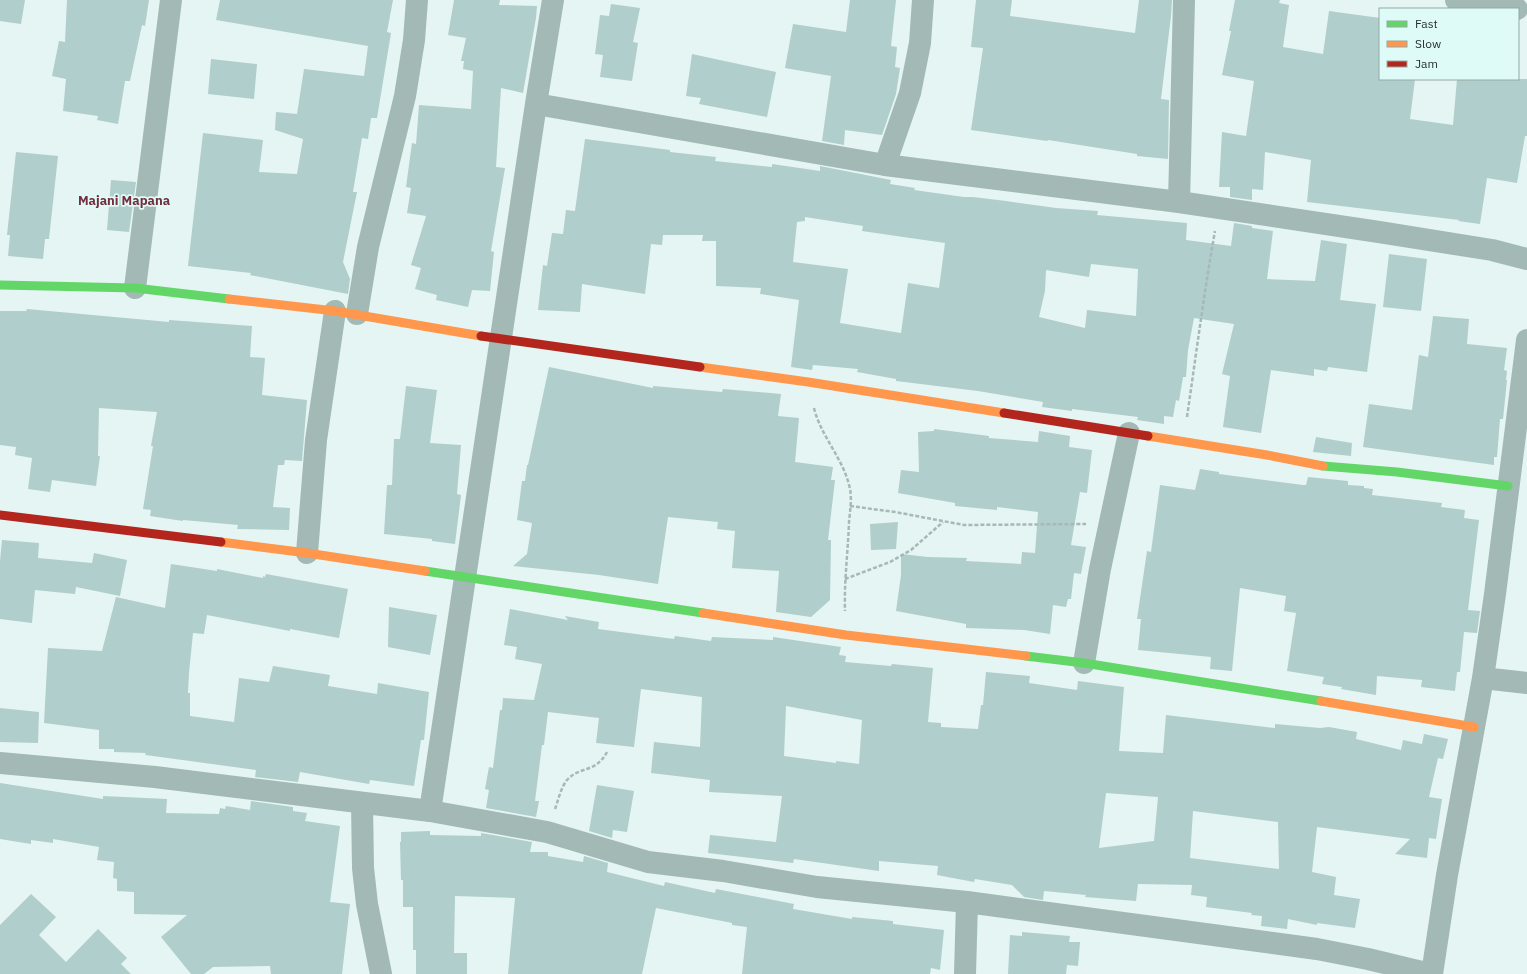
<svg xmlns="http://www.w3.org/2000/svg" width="1527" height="974" font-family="'IBM Plex Sans',sans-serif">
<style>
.building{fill:#b0cecb;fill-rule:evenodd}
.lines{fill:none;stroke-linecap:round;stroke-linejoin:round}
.path{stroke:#a6b9b7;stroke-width:2.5;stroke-dasharray:4 2;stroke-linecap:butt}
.street{stroke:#a2b9b6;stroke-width:22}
.fast{stroke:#63d668;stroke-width:9}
.slow{stroke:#ff974d;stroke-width:9}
.jam{stroke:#b3261e;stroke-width:9}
.labels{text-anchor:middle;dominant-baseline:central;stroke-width:3.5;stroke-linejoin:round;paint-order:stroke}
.quarter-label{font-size:13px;font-weight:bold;fill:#742e3f;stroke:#dffbf7}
</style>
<rect width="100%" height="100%" fill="#e5f5f3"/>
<path class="building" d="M0 0H25L21 24 0 21Z
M67 0H149L145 26 142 25 130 81H125L118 124 97 120 98 116 63 111 66 79 52 76 59 41 65 42Z
M220 0H393L387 32 391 33 377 118H371L368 139 362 138 353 192H357L343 262 350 279 348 294 250 275 251 273 188 266 203 133 263 140 259 172 297 174 303 139 275 130 276 112 297 114 304 69 364 76 368 46 216 20Z
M454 0H500L499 5 537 6 536 18 523 93 501 88 496 167 505 168 491 251 494 252 490 291 472 290 468 307 436 300 437 295 415 289 421 268 411 265 426 216 407 213 411 188 406 187 412 143 416 144 419 105 471 109 473 71 463 69 464 61H461L466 38 448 35Z
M850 0H896L891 46 897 47 895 67 900 68 896 94 882 135 845 130 844 145 822 141 831 76 785 68 793 24 846 32Z
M976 0H1012L1010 16 1135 33 1139 0H1172L1171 16 1161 99 1169 100 1168 159 1137 156V154L1048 140 1047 141 971 130 983 48 971 47Z
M1235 0H1280L1279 3 1289 5 1283 47 1323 54 1329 11 1380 18V79H1415L1410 119 1453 125 1457 79H1527V136H1525L1517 183 1487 178 1480 224 1458 221 1459 220 1307 202 1311 160 1265 152 1263 190 1252 189V200L1230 197V187H1219L1222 132 1246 136 1254 81 1222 75 1231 31H1229Z
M611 4 640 8 633 42 638 43 632 81 600 77 603 55 595 54 600 15 609 16Z
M692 54 776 72 767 117 699 104 701 98 686 96Z
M211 59 257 64 254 99 208 94Z
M585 139 670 150V152L716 157 715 161 772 167V164L820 171V166L891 180 890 184 915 188 914 190 964 197H973L1006 201 1056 208 1098 211 1097 215 1187 223 1186 240 1231 246 1234 223 1252 226V228L1273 231 1267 279 1315 281 1321 240 1347 244 1340 300 1376 304 1367 372 1328 367 1327 371 1314 369V376L1271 370 1261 433 1223 427 1230 376 1222 374 1234 324 1194 318 1188 350 1186 377H1183L1179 401 1176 400 1173 417 1164 416V424L1137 420 1138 417 1072 409V411L1042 407 1043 402 978 391 896 381V379L857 372 858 369 813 365 812 370 791 367 799 300 760 294 761 288 716 286V241H702L703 235H663L662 245 651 244 645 294 582 284 580 312 538 310 543 265 547 266 552 233 563 234 566 210 575 211ZM805 217 863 226 862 231 945 243 939 288 908 283 901 333 840 323 848 269 793 262 797 222 805 221ZM1091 264 1138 269 1136 316 1087 310 1085 328 1039 317 1045 291 1046 270 1089 277Z
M16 152 58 156 49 239H45L43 259 8 256 10 235H7Z
M111 180 136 182 129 232 107 230Z
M1389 254 1427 259 1421 311 1383 307Z
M27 309 169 322V320L252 326 250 357 265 358 262 395 307 400 302 461 285 460 284 465H278L273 507 290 508 289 530 237 529 238 525 183 520V521L150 516 151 510 143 509 153 446H151L157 412 99 408 98 456H100L96 486 52 480 50 492 28 489 32 458 15 455 16 447 0 445V311H26Z
M1433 316 1469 319 1467 344 1507 348 1504 370 1507 371 1506 380H1507L1503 419H1500L1497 457H1494V465L1363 447 1369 404 1412 410 1419 355 1428 357Z
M549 367 653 388V386L722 392 723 389 781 394 778 416 799 418 795 462 833 467 831 480H835L828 540H831L830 600 811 617 776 612 779 571 732 568 735 531 717 529 718 522 668 517 658 584 599 575 513 566 527 554 532 523 517 520 522 481H525L527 465H528Z
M406 386 437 390 430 443 461 445 457 494 461 495 455 544 432 541V539L384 534 387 485H392L394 439H400Z
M934 429 989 436V438L1038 442 1039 431 1070 436 1069 447 1092 450 1087 493 1080 492 1071 545 1086 547 1081 574 1074 573 1071 599H1068L1066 607 1053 605 1050 634 1024 630 966 628V624L896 611 901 575V554L928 557 967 558 966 561 1021 564 1022 552 1035 553 1038 512 997 507V510L955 506V503L898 493 901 470 919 472 918 432 934 431Z
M1316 437 1352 443 1351 456 1313 452Z
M1200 469 1219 472V474L1303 485H1306L1308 477 1348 481V485L1364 486V488L1373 489 1372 495 1442 503 1441 507 1465 510 1464 518 1479 520 1468 610 1480 611 1477 633 1464 632 1460 672H1457L1455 691 1421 687 1422 680 1377 676 1376 695 1341 689 1342 687 1322 684 1324 677 1287 671 1296 613 1284 611 1286 596 1240 588 1232 671 1210 669 1211 657 1138 650 1141 619H1137L1147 551 1151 552 1160 485 1195 490Z
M898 522 896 549 871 550 870 524Z
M2 540 39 543 38 558 92 563 94 553 127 560 120 596 76 587 75 594 35 590 32 623 0 619V561Z
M171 564 217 571V569L263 578V576L265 577 266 574 348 589 339 638 290 629V631L207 615 204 634 193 633 189 673 188 693H190V716L234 722 239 678 269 682 273 666 330 675 328 686 377 694 378 683 429 692 424 740H421L414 786 370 780 369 784 300 772 298 782 255 777 256 770 153 756 145 755 146 753 114 752V749H99V730L44 723 48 648 102 651 116 597 165 608Z
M389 607 437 615 430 655 388 647Z
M510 609 568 620 565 616 599 622 598 629 674 639 675 636 711 641 712 637 773 640V637L841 647 839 655 846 656 845 662 891 666 892 664 933 668 928 722 941 723V727L978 729 981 705H983L986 672 1030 676 1029 683 1077 690 1078 681 1124 687 1119 751 1163 753 1166 715 1275 728V724L1320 728 1329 727 1357 732 1356 739 1401 750 1403 740 1422 744 1424 734 1448 739 1443 759 1438 758 1429 797 1442 799 1436 839 1429 838 1427 858 1395 854 1410 839 1317 827 1312 872 1336 877 1334 895 1360 899 1355 928 1317 923V925L1288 919 1287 929 1261 926 1262 916 1251 915 1252 913 1206 907 1207 897 1191 895 1192 885 1138 884 1136 901 1085 897 1086 895 1044 891 1043 900 1024 897 1012 885 975 879 974 882 937 875 938 866 879 861V871L794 859 793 863 708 853 710 835 776 842 782 796 709 792 710 780 651 773 654 742 700 747 702 697 641 689 634 747 596 743 599 718 548 712 544 745H542L535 801H539L536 817 486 808 489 790 485 789 489 767 493 768 500 710H502L503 698 534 700 542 664 515 659 517 647 504 645ZM786 706 862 720 859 764 836 761V763L784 756ZM1106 793 1158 797 1154 841 1099 848ZM1193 811 1278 822 1279 869 1190 858Z
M0 708 39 712 38 743 0 742Z
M0 783 103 799V796L167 799 166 813 219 814 220 808 225 809 226 806 250 810 251 801 293 807V811L307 813 305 821 340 826 330 902 350 904 342 974H271L270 966 213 967 204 974H191L161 937 187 915 134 914V892L117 891V879L113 878 114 862 97 860 99 847 53 839V843L31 840V844L0 839Z
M597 785 634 791 627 832 613 830 612 838 589 831Z
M430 831V835L481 836V833L532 842 530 852H548V856L583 862 584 856 608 863 607 872 664 886 665 882 715 893 716 889 794 904 793 909 852 919V917L893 921V924L944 930 940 970 931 968 930 974H742L747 927 732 925V923L656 908 642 974H508L515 898 455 896 454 953H467V974H416V950H413V907H403V880H401L400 842H401V832Z
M31 894 56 917 39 935 66 962 98 929 127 958 121 964 131 974H0V925Z
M1022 932 1070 936 1069 942H1080L1078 966 1067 965 1066 974H1008L1010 935 1022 936Z"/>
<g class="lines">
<path class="path" d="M814 408C821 437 844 459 850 489 852 499 850 511 849 522 848 552 844 581 845 611
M1187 417C1196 355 1204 293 1215 231
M850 506 895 512 964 525 1086 524
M845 579 890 562 911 550 943 522
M555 809C558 801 561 787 567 780 581 765 595 774 607 752"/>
<path class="street" d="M1456 0 1517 9
M536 104 885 165 1179 202 1379 232 1492 250 1527 259
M885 165 910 93 920 43 923 0
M1179 202 1184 0
M135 288 171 0
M357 314 368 247 405 96 414 40 417 0
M307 553 316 440 335 311
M1084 663 1100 569 1129 433
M1483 678 1527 683
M0 763 155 777 430 811 547 832 648 862 723 871 817 887 967 902 1317 949 1368 959 1430 974
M362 803 363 868 367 904 381 974
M430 811 536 104 553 0
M965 974 967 902
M1432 974 1447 875 1483 678 1495 594 1527 340"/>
<path class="fast" d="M0 285 135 288 229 299
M1323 466 1397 472 1508 486
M425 571 703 613
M1026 656 1084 663 1321 701"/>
<path class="slow" d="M229 299 335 311 481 336
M700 367 808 382 1004 413
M1148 436 1267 455 1323 466
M221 542 307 553 425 571
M703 613 846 635 1026 656
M1321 701 1474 727"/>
<path class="jam" d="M481 336 700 367
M1004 413 1148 436
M0 515 221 542"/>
</g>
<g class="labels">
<g class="quarter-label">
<text x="124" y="200">Majani Mapana</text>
</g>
</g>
<rect x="1379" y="8" width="140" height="72" fill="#dffbf7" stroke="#94a9a6"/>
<rect x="1387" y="21" width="20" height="6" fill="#63d668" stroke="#94a9a6"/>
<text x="1415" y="28" font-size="12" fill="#242f2d">Fast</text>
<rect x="1387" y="41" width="20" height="6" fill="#ff974d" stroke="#94a9a6"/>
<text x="1415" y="48" font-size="12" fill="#242f2d">Slow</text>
<rect x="1387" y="61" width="20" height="6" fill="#b3261e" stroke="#94a9a6"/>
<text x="1415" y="68" font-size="12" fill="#242f2d">Jam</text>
</svg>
